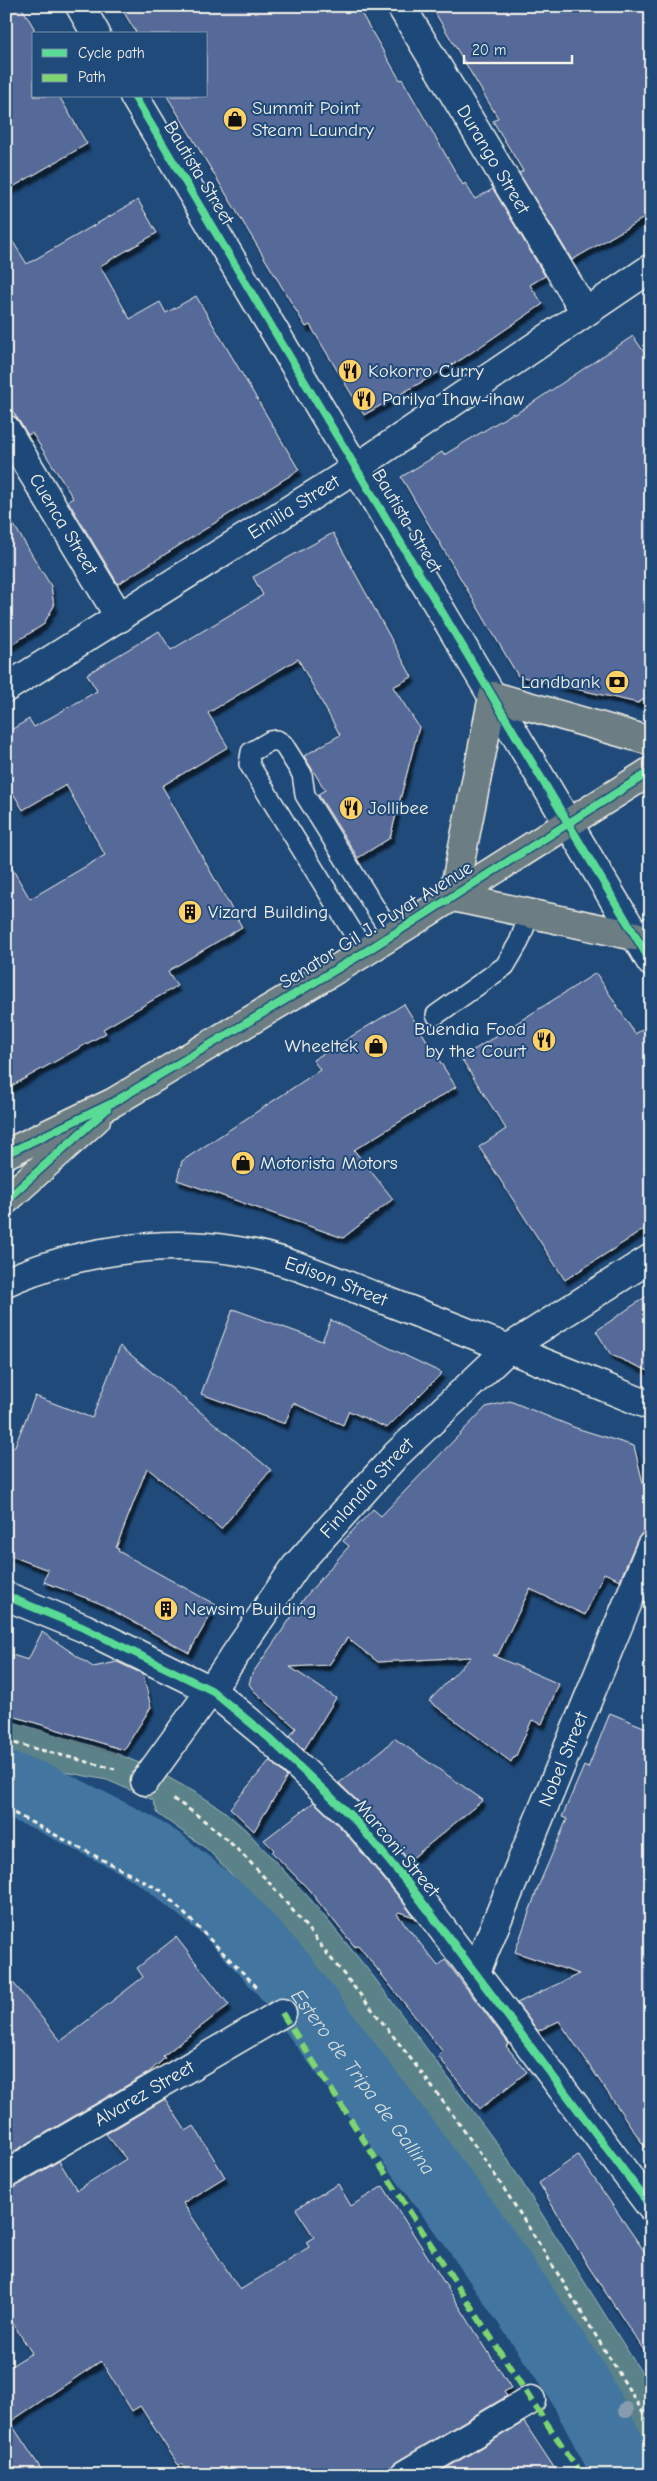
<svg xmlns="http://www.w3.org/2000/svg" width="657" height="2481" font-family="'Comic Neue',sans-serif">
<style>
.green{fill:#5a8288;stroke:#a7bab8}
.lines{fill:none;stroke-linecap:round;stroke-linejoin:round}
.river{stroke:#4376a0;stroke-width:65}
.building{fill:#576a9a;stroke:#f4f1e8;filter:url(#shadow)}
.lane-casing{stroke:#f4f1e8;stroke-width:22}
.street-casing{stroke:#f4f1e8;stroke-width:31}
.secondary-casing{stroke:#f4f1e8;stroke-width:31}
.primary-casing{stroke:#f4f1e8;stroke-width:31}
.path{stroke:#f4f1e8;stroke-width:3;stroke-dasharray:5 4;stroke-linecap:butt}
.lane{stroke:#1f4a7a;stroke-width:19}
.street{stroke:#1f4a7a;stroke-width:28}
.secondary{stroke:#1f4a7a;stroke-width:28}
.primary{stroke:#6c7e84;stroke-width:28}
.quiet{stroke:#7fd670;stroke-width:6;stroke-dasharray:12 6;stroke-linecap:butt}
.cycleway-casing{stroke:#1f4a7a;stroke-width:11}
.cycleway{stroke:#5adb95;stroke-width:8}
.tree{fill:#889caf}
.labels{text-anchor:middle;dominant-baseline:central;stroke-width:4;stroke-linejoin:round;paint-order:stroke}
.poi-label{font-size:19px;fill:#f4f1e8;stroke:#1f4a7a;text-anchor:start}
.street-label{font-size:19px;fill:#f4f1e8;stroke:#1f4a7a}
.water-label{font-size:20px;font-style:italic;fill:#d9dfdd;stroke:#1f4a7a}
</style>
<defs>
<filter id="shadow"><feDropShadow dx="3" dy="5.5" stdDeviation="1" flood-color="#0009"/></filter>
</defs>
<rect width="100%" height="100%" fill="#1f4a7a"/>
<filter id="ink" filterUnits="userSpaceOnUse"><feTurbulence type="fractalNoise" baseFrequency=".02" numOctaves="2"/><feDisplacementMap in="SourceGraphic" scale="10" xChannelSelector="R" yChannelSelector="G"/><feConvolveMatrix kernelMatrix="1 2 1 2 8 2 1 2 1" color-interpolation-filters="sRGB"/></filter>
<g filter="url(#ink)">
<path class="green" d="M6 1720 113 1752 153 1769 200 1795 224 1811 246 1830 311 1900 373 1976 503 2152 651 2388V2461L471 2175 435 2126 256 1900 207 1849 158 1814 153 1800 107 1780 6 1761Z"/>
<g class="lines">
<path class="river" id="s1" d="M6 1784 43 1797 137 1845 164 1862 226 1912 283 1974 471 2226 575 2378 627 2475"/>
</g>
<path class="building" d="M6 6H21L34 28V96H59L87 144 6 191Z
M120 6H357L400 80 402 79 463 185 465 183 475 199 493 189 545 276 530 285 543 304 462 359 364 415 310 325 306 327 167 96H206V34H137Z
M431 6H651V214L572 260 519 173 523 171 493 121 498 118Z
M138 200 157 233 100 266 130 319 160 302 166 313 196 296 299 470 118 584 68 501 73 498 32 433 28 435 6 401V231L27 264Z
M633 336 651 362V694L638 703 518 676 401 477 442 452 444 455 513 413 514 415Z
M6 512 51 586 54 606 43 625 6 648Z
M333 533 412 677 393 687 419 727 390 838 358 858 318 794 325 790 304 756 340 735 298 659 208 713 228 747 162 786 242 927 168 971 177 986 103 1029 106 1033 6 1089V858L30 899 105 855 66 785 23 810 6 781V733L29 719 34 727 97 691 87 674 159 631 171 650 263 595 253 577Z
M596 973 635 1034 651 1024V1225L565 1280 479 1147 506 1129 461 1058Z
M404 1004 456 1087 354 1150 393 1199 343 1238 177 1180 182 1161 320 1070 313 1060Z
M651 1293V1372L611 1355 596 1331Z
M233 1309 322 1341 331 1320 442 1373 387 1428 349 1411 343 1425 293 1403 285 1424 201 1394Z
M120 1346 271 1470 221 1529 147 1468 116 1548 119 1549 118 1551 216 1605 189 1653 99 1603 44 1582 48 1570 6 1554V1444L14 1448 35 1396 92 1418Z
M510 1401 576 1428 634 1446 651 1516V1531L642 1533 637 1540 620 1580 604 1573 585 1615 530 1589 498 1655H492L559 1684 542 1724 532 1720 515 1758H513L511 1762 429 1701 471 1657 378 1662 347 1638 329 1665 290 1667 336 1698 304 1750 290 1736 296 1728 254 1691 249 1684 252 1674 306 1596 349 1546 343 1541 373 1509 381 1516 486 1407Z
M42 1632 93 1667 117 1662 143 1674 151 1707 124 1750 6 1714V1653L28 1660Z
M610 1713 651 1730V2156L559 2021 538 2031 517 2003 579 1974 515 1952 538 1887 567 1819 562 1817 584 1766 588 1768Z
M394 1738 483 1800 409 1861 367 1810 339 1783 385 1748Z
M270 1760 287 1777 254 1831 230 1808Z
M314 1802 344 1831 398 1896 414 1917 399 1912 397 1914 438 1966 445 1960 509 2044 506 2046 527 2072 480 2109 438 2056 443 2052 358 1945 355 1947 308 1889 272 1852 274 1850 264 1840Z
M176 1937 229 2005 163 2056 165 2058 148 2073 6 2156V1974L61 2041 143 1977 137 1968Z
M165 2099 186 2131 194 2126 225 2177 183 2203 240 2290 309 2247 306 2242 314 2237 296 2209 338 2184 351 2206 383 2186 511 2388 504 2392 507 2396 396 2462 391 2467 388 2475H189L182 2464 179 2466 140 2406 132 2411 101 2361 10 2422 45 2475H6V2369L32 2353 6 2313V2190L14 2188 59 2161 77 2190 126 2159 106 2134Z
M578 2155 651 2261V2361L588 2266 539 2183Z
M524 2422 559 2475H435Z"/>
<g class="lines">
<g class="lane-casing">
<path id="lane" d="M635 936 651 926
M365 952 249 764 251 752 270 741 277 740 283 744 302 774 305 795 392 935
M436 1015 505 966 519 942 529 915"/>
</g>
<g class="street-casing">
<g id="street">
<path id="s2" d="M401 6 585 312"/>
<path id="s3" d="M6 429 120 618"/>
<path d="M6 1596 84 1628 211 1690 269 1738 355 1820 410 1886 651 2207"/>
<path id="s4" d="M145 1781 211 1690 296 1566 396 1455 509 1348"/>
<path id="s5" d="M476 1972 651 1546"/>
<path id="s6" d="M6 2174 282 2013"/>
<path d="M404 2475 531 2400"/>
</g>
</g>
<g class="secondary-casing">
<g id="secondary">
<path d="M80 6 96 34"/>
<path d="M134 96 651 962"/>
<path id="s7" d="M6 688 356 468 651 268"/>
<path id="s8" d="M6 1282C73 1252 159 1239 232 1250 285 1257 337 1282 387 1301 475 1335 563 1370 651 1406"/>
<path d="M509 1348 651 1258"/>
</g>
</g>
<g class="primary-casing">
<path id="primary" d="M453 897 493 696 651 741
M453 897 635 936
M6 1154 114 1102 365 952 651 771
M6 1200 96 1119"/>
</g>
<path class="path" d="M6 1741 115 1769
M173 1799C240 1840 289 1905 337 1966 392 2033 446 2103 495 2175 549 2257 599 2342 651 2425
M6 1809 162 1891 259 1989"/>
<use href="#lane" class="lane"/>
<use href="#street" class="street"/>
<use href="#secondary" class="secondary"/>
<use href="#primary" class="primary"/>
<path class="quiet" d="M282 2013 531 2400 582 2475"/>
<g class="cycleway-casing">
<path id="cycleway" d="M134 96 651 962
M6 1154 114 1102 365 952 651 771
M6 1200 107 1109
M6 1596 84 1628 211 1690 269 1738 355 1820 410 1886 651 2207"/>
</g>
<use href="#cycleway" class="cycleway"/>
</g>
<circle class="tree" cx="626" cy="2410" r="8"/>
</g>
<defs>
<g id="shop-disc" transform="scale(1.25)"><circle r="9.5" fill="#ffd166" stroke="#1f4a7a"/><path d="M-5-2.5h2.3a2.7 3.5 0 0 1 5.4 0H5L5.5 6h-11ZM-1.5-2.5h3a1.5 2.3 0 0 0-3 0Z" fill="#111"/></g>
<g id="restaurant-disc" transform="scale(1.25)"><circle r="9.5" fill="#ffd166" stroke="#1f4a7a"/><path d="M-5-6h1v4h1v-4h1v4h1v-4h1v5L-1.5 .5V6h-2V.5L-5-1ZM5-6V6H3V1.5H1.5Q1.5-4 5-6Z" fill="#111"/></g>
<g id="bank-disc" transform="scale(1.25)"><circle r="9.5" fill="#ffd166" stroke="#1f4a7a"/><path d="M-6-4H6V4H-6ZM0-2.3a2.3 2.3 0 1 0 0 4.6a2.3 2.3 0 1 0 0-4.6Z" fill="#111"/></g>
<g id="building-disc" transform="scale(1.25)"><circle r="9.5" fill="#ffd166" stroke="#1f4a7a"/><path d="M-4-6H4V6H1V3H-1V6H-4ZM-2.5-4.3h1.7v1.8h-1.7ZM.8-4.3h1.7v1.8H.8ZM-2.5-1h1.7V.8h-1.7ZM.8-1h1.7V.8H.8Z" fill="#111"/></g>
</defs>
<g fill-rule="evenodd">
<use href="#shop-disc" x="235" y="119"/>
<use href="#restaurant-disc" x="350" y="371"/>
<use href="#restaurant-disc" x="364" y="399"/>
<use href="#bank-disc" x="617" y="682"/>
<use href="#restaurant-disc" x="351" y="808"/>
<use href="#building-disc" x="190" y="912"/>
<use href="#restaurant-disc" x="544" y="1040"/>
<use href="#shop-disc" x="376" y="1046"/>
<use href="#shop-disc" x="243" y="1163"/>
<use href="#building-disc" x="166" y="1609"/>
</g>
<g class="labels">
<g class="poi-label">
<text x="252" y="108">Summit Point<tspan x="252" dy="22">Steam Laundry</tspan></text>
<text x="368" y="371">Kokorro Curry</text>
<text x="382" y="399">Parilya Ihaw-ihaw</text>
<text x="600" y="682" text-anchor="end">Landbank</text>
<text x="368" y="808">Jollibee</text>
<text x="208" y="912">Vizard Building</text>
<text x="526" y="1029" text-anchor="end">Buendia Food<tspan x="526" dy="22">by the Court</tspan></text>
<text x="358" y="1046" text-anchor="end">Wheeltek</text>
<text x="260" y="1163">Motorista Motors</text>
<text x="184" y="1609">Newsim Building</text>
</g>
<g class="street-label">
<text stroke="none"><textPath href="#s2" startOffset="179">Durango Street</textPath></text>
<text transform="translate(199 173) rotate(59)">Bautista Street</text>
<text stroke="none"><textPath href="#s7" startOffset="340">Emilia Street</textPath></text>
<text transform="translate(407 521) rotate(59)">Bautista Street</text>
<text stroke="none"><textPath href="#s3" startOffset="111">Cuenca Street</textPath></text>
<text transform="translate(376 925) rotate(-32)">Senator Gil J. Puyat Avenue</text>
<text stroke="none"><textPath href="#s8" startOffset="340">Edison Street</textPath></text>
<text stroke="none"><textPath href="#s4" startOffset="368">Finlandia Street</textPath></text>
<text stroke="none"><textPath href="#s5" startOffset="230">Nobel Street</textPath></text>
<text transform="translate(397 1848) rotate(50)">Marconi Street</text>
<text stroke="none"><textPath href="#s6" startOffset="160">Alvarez Street</textPath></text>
</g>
<g class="water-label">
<text stroke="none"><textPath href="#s1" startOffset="475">Estero de Tripa de Gallina</textPath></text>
</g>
</g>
<rect width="657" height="2481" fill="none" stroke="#1f4a7a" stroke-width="25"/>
<rect x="12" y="12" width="632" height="2456" fill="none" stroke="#f4f1e8" stroke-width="2" filter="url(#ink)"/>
<rect x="32" y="32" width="175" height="65" fill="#1f4a7a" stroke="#748da6"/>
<rect x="42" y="49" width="25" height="8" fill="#5adb95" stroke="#748da6"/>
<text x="78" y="58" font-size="15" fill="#f4f1e8">Cycle path</text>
<rect x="42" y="74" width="25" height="8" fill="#7fd670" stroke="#748da6"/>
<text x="78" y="82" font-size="15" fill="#f4f1e8">Path</text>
<path d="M464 55v8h108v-8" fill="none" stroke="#f4f1e8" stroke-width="2.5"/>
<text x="472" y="55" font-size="15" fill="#f4f1e8" stroke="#1f4a7a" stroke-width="4" paint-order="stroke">20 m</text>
</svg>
